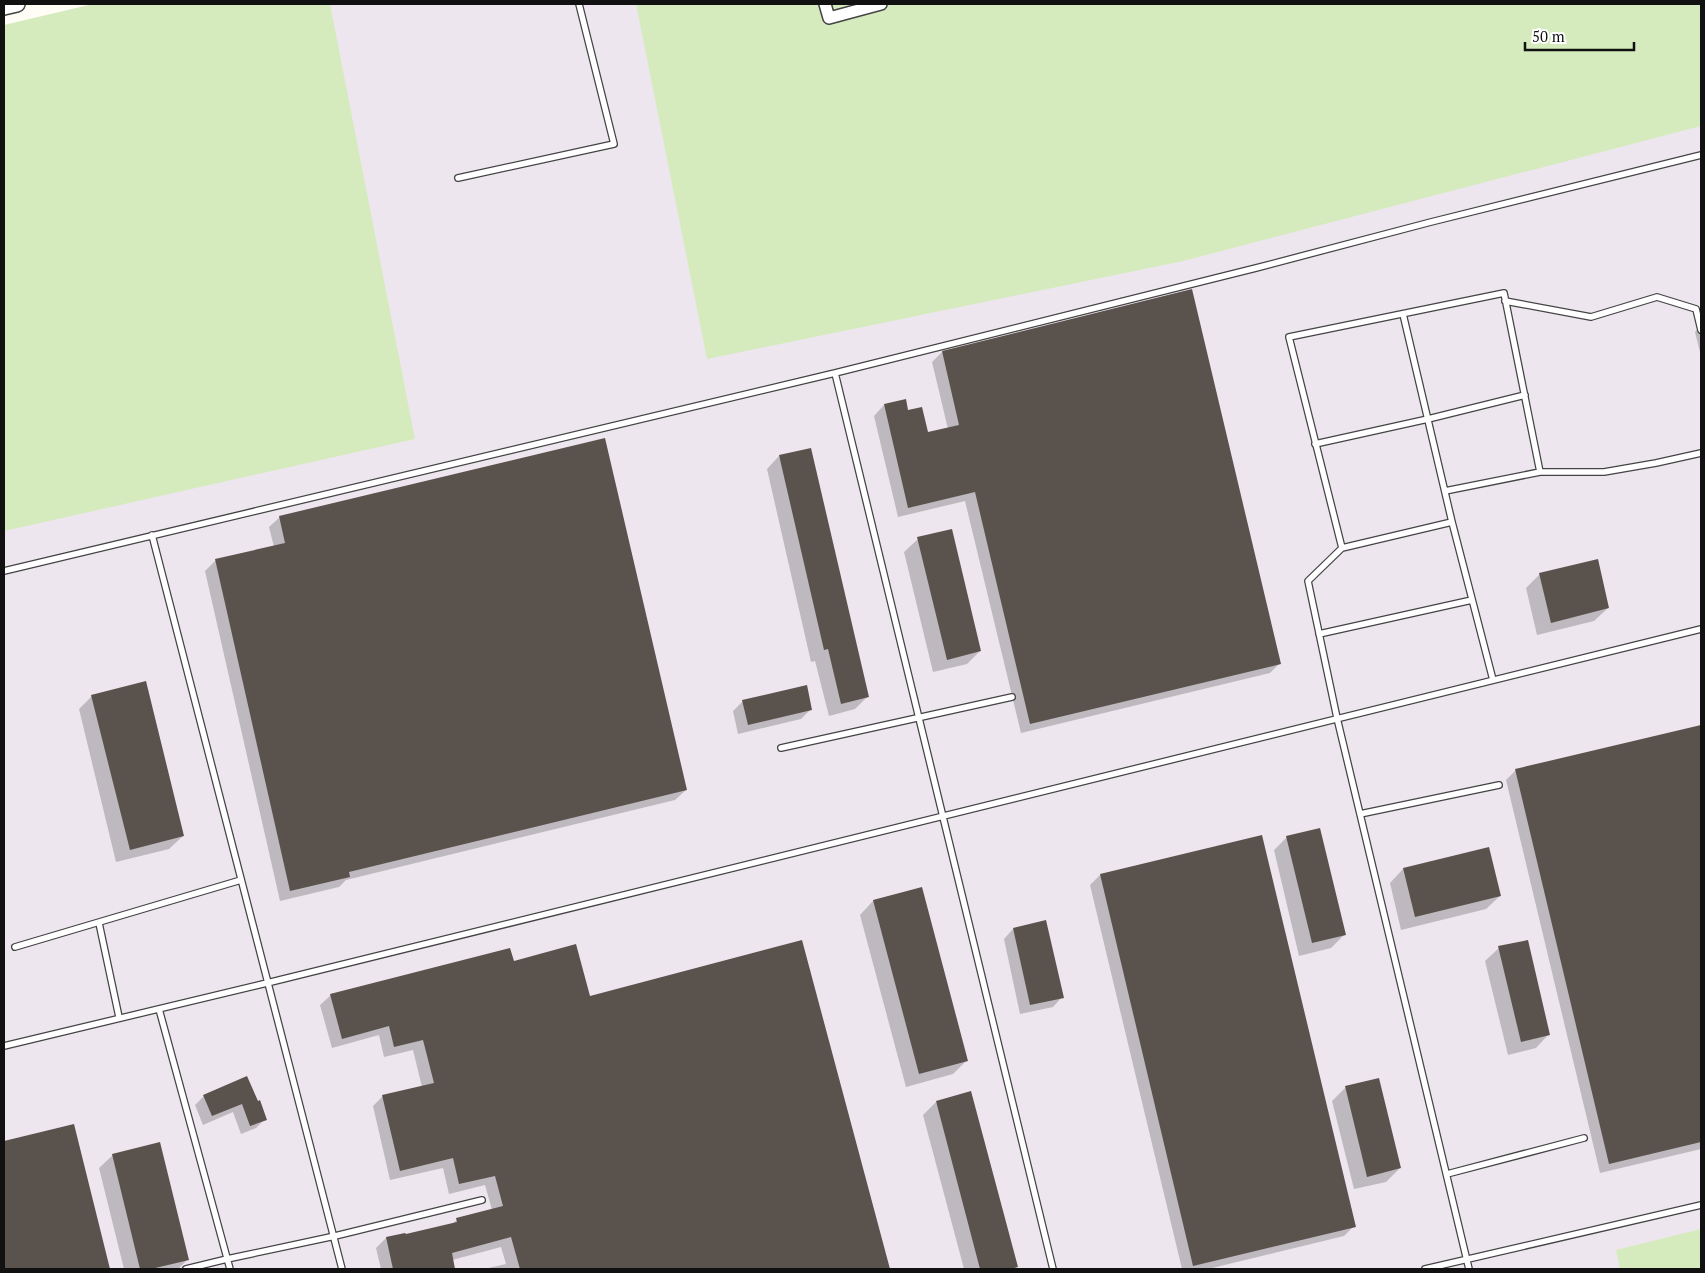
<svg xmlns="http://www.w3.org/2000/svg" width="1705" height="1273" font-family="'PT Serif',serif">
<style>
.industrial{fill:#eee6ef}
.green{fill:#d5ebbd}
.shadow{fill:#0003}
.building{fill:#5a524d}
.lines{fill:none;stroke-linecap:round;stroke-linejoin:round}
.service-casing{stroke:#444;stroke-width:8}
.minor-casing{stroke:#444;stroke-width:14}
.tertiary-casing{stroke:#444;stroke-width:18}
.service{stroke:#fff;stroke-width:5.5}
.minor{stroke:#fff;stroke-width:11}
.tertiary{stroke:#fff;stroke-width:15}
</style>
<rect width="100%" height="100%" fill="#fffdf5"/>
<path class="industrial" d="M166 4H1701V1269H4V46Z"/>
<path class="green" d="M93 4H330L415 439 4 531V25Z
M636 4H1701V126L1183 261 707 359Z
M1701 1229V1269H1620L1616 1250Z"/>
<path class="shadow" d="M1191 291 1280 663 1270 673 1021 733 965 501 898 517 874 416 884 405 905 400 907 411 927 434 948 429 932 362 942 352Z
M1701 325V356L1695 332Z
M779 456 868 696 855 709 829 716 815 661 811 662 767 469Z
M280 517 686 790 675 800 346 880 339 887 280 901 205 571 216 560 274 547 269 527Z
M918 539 980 651 967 664 933 672 904 552Z
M1540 574 1608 608 1594 621 1537 635 1526 588Z
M92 696 183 836 169 849 116 862 79 709Z
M743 701 811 709 801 719 738 734 733 711Z
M1701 726V1149L1600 1173 1506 780 1516 770Z
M1287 837 1344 935 1331 948 1299 956 1274 850Z
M1488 848 1500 896 1486 909 1401 930 1390 883 1403 869Z
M1100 875 1354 1226 1344 1236 1208 1269H1182L1090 885Z
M921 889 967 1060 953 1074 906 1087 860 915 873 901Z
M1013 929 1062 997 1053 1007 1020 1014 1004 939Z
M801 941 888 1269H484L506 1264 501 1247 452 1260 454 1269H381L376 1248 386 1238 405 1236 452 1224 457 1220 492 1210 485 1185 449 1194 443 1168 390 1180 373 1106 383 1096 422 1087 413 1050 384 1057 379 1035 332 1048 320 1005 331 995 513 962 589 998Z
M1499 948 1549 1034 1536 1048 1508 1055 1485 961Z
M247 1078 265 1119 256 1128 241 1134 233 1112 203 1125 195 1105 204 1096Z
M1346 1087 1400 1168 1386 1182 1354 1189 1332 1101Z
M936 1102 1017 1267 1014 1269H964L923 1115Z
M73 1125 108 1269H4V1142Z
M113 1155 188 1259 178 1269H124L99 1168Z"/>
<path class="building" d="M1192 289 1281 664 1030 724 975 492 908 508 884 404 906 399 908 410 922 407 928 432 959 425 942 351Z
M605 438 687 790 349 872 350 877 290 891 215 559 285 543 279 516Z
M811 448 869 697 841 704 828 649 824 650 779 455Z
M952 529 981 651 947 660 917 537Z
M1598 559 1609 608 1551 623 1539 573Z
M146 681 184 836 130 850 91 695Z
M807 685 812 710 748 725 742 700Z
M1701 725V1142L1609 1164 1515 769Z
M1320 828 1346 935 1312 943 1286 836Z
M1262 835 1356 1227 1193 1266 1100 874Z
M1489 847 1501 896 1415 917 1403 868Z
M922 887 968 1061 919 1074 873 900Z
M1046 920 1064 998 1030 1005 1013 928Z
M802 940 890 1269H520L511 1237 452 1253 455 1269H393L386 1237 405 1233 406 1234 457 1222 456 1218 503 1206 495 1176 459 1184 453 1158 400 1171 382 1095 434 1083 423 1040 394 1047 389 1026 342 1039 330 994 510 948 514 961 576 944 590 996Z
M1528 940 1550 1035 1521 1042 1498 946Z
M247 1076 258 1101 260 1100 267 1120 250 1126 242 1104 212 1116 203 1095Z
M1379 1078 1401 1168 1367 1177 1345 1086Z
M971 1091 1018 1267 1010 1269H980L936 1101Z
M74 1124 110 1269H4V1141Z
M160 1142 189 1260 151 1269H140L112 1154Z"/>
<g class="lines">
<g class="service-casing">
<path id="service" d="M458 178 614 144 579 4
M1505 301 1591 317 1657 297 1696 309 1701 330
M1403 314 1452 522 1493 680
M835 373 1053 1269
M1315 444 1428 419 1525 395
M1540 472H1604L1656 463 1701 453
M1445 491 1540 472 1504 293 1289 337 1342 548 1308 581 1337 718 1469 1269
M152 535 342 1269
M1342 548 1452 522
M4 571 835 373 1256 268 1431 222 1701 155
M1319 634 1472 600
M781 748 1012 697
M1360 814 1499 785
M99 923 119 1017
M15 947 241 880
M159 1009 230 1269
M4 1046 267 983 1701 629
M1447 1174 1584 1138
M186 1269 227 1259 335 1236 482 1200
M1425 1269 1701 1205"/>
</g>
<g class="minor-casing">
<path id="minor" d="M825 4 829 18 881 4"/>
</g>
<g class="tertiary-casing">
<path id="tertiary" d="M4 7 17 4"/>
</g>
<use href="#service" class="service"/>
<use href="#minor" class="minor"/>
<use href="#tertiary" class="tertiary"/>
</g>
<rect width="1705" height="1273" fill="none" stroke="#111111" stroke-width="10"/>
<path d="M1525 42v8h109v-8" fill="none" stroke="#111111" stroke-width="2.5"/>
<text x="1532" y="42" font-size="15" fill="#111111" stroke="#ffffff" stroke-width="4" paint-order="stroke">50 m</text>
</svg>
